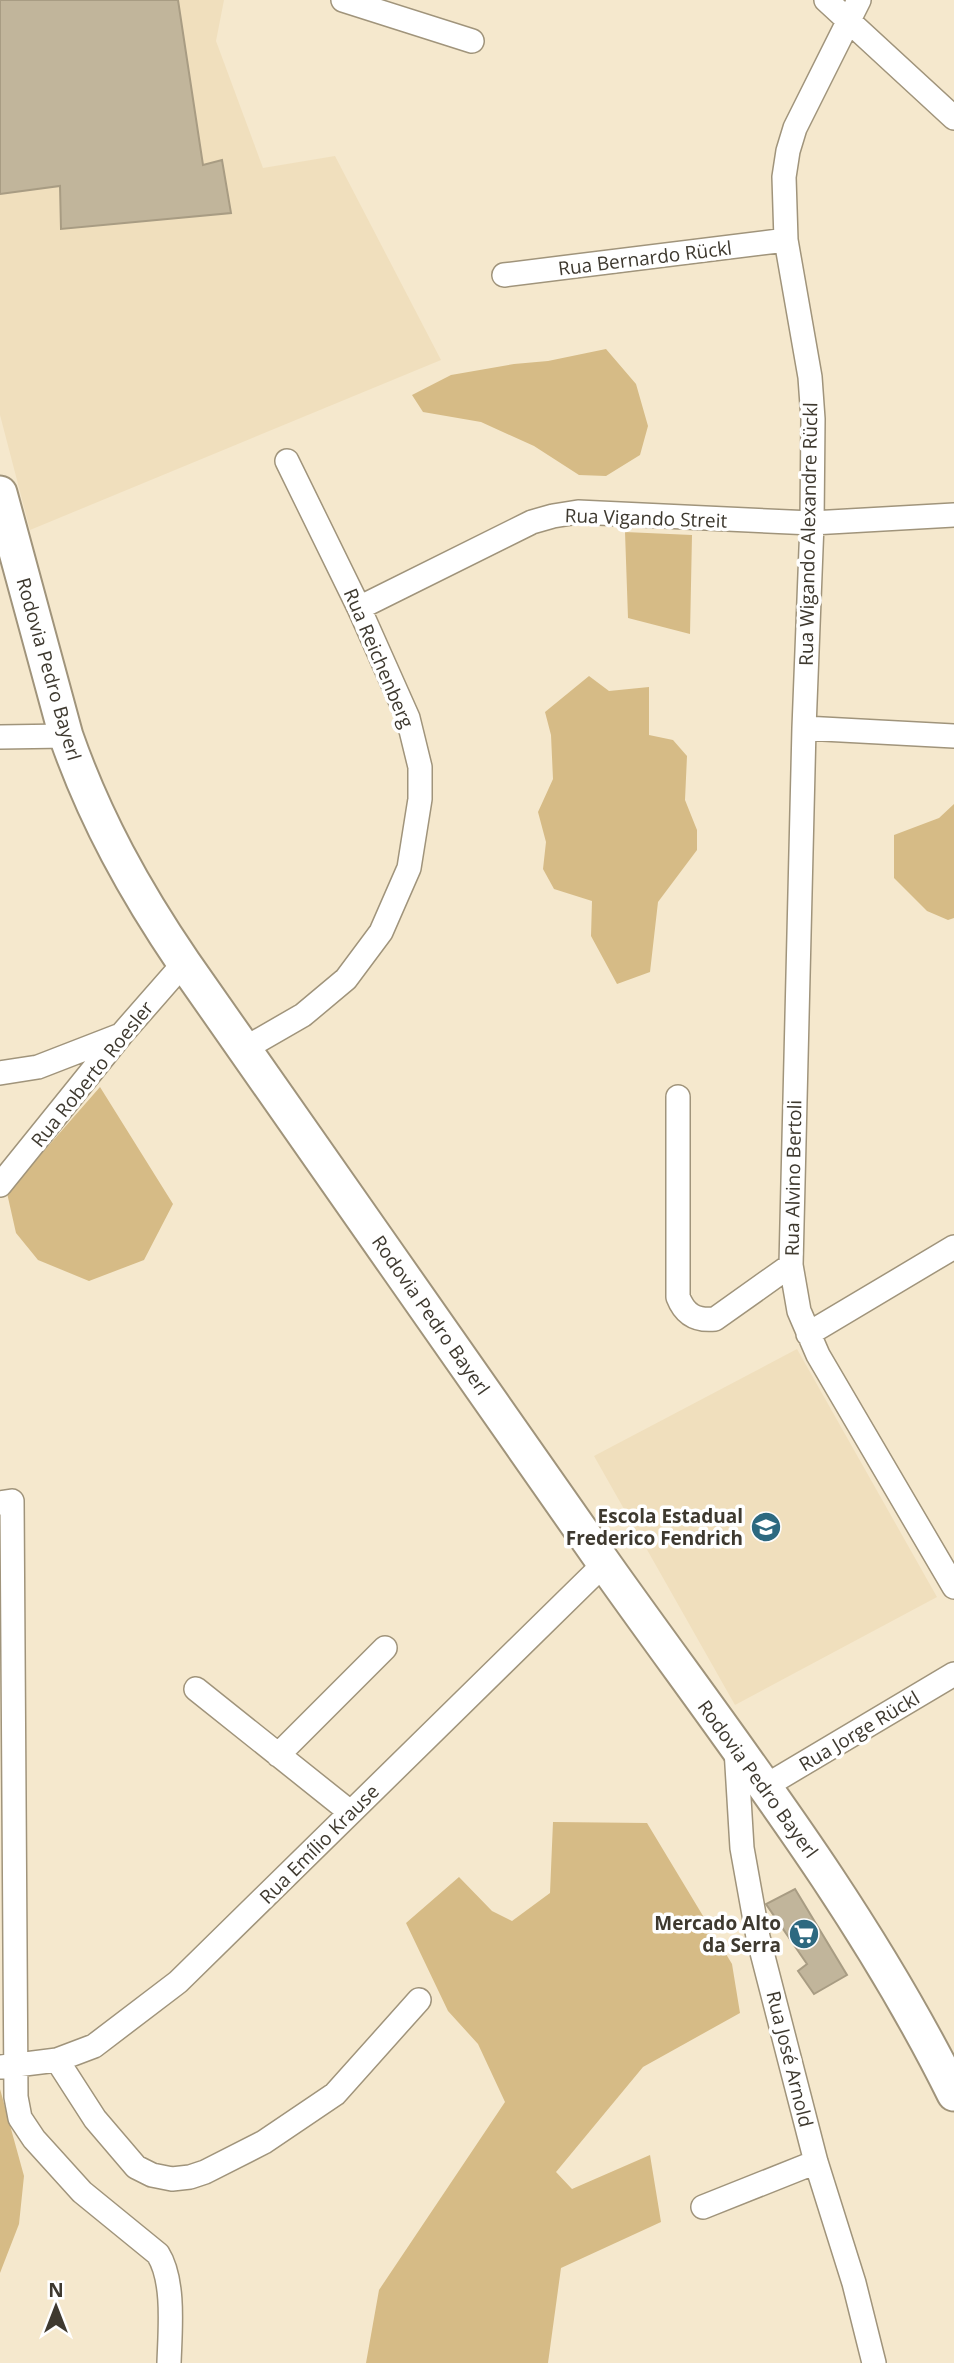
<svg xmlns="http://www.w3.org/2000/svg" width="954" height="2363" font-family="'Open Sans',sans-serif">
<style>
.built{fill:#f0dfbd}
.green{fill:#d6bb86}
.building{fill:#c1b59b;stroke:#a89c83;stroke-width:2}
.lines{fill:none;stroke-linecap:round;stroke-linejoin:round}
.street-casing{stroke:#a0947b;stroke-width:26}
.secondary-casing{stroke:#a0947b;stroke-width:37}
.street{stroke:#fff;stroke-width:23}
.secondary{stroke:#fff;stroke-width:33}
.labels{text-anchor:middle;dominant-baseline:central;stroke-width:7;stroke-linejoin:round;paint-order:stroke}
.street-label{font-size:19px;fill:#3e392f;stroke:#fff}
.poi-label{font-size:19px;font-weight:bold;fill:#3e392f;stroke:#fff;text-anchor:end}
</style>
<rect width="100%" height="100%" fill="#f5e8cd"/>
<path class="built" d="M0 0H224L216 41 263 168 335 156 441 360 30 530 0 415Z
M797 1349 937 1597 735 1705 594 1456Z"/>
<path class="green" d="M606 349 636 384 648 426 640 455 606 476 579 475 534 446 481 422 423 412 412 395 451 375 514 364 548 361Z
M625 532 692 535 690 634 628 618Z
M589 676 609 691 649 687V735L673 740 687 756 685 800 697 830V850L658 902 650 972 617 984 591 936 592 901 554 889 543 869 546 842 538 812 553 779 551 735 545 712Z
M954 804V918L948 920 927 911 894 878V835L939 818Z
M100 1087 173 1204 144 1260 89 1281 38 1260 16 1233 7 1193Z
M553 1822 647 1823 732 1964 740 2013 643 2067 556 2172 572 2189 650 2155 661 2222 561 2268 548 2363H366L379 2290 505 2102 478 2044 448 2011 406 1923 459 1877 492 1911 512 1921 550 1893Z
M0 2089 24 2176 19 2224 0 2273Z"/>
<path class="building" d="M0 0H178L203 165 222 160 231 213 61 229 60 186 0 194Z
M795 1889 847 1975 814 1994 798 1971 807 1964 766 1904Z"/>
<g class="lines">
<g class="street-casing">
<path id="street" d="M343 0 472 41
M826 0 954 118
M859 0 795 128 788 151 784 177 786 240 810 377 813 419 812 523 804 728 791 1265 799 1311 818 1355 954 1587
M504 275 786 240
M359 608 532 522 553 516 578 512 812 523 954 515
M804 728 954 736
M0 737 66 736
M244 1049 303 1015 346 979 381 932 409 868 420 799V767L408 718 359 608 287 461
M0 1073 38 1067 118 1036
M678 1097V1297C685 1315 696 1321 715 1319L791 1265
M0 1185 121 1035 184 963
M808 1334 954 1247
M0 1503 12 1501 16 2097 20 2118 34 2139 82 2192 158 2254C175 2281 170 2331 169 2363
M196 1689 350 1812
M736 1749 742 1848 758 1937 816 2162 854 2283 874 2363
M278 1755 385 1648
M764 1787 954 1674
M57 2060 95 2119 136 2167 152 2175 172 2179 190 2177 205 2172 264 2142 335 2094 419 2000
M0 2067 57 2060 94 2046 178 1982 604 1564
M703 2207 816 2162"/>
</g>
<g class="secondary-casing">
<path id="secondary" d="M0 493 66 736C95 819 135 891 184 963 326 1163 464 1366 606 1566 728 1738 860 1904 954 2094"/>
</g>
<use href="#street" class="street"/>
<use href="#secondary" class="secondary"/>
</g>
<defs>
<g id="school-disc" transform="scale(1.575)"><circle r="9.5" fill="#2d6980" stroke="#fff"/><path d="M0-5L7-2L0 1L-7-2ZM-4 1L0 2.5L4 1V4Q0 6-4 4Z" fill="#fff"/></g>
<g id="supermarket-disc" transform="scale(1.575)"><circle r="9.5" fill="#2d6980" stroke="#fff"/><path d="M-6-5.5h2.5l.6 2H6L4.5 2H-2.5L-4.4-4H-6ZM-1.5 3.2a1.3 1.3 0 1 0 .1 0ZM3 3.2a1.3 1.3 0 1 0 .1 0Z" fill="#fff"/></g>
</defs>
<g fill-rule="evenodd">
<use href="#school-disc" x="766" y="1527"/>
<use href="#supermarket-disc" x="804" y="1934"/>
</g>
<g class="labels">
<g class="street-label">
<text transform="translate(645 258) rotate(-7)">Rua Bernardo Rückl</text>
<text transform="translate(646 518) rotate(2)">Rua Vigando Streit</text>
<text transform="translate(808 534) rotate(-89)">Rua Wigando Alexandre Rückl</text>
<text transform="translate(379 658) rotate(67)">Rua Reichenberg</text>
<text transform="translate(49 669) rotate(74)">Rodovia Pedro Bayerl</text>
<text transform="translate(92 1074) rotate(-51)">Rua Roberto Roesler</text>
<text transform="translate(793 1178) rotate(-89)">Rua Alvino Bertoli</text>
<text transform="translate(431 1315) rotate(55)">Rodovia Pedro Bayerl</text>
<text transform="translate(859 1731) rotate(-31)">Rua Jorge Rückl</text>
<text transform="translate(758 1779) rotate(54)">Rodovia Pedro Bayerl</text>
<text transform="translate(319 1844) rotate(-45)">Rua Emílio Krause</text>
<text transform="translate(790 2059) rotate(76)">Rua José Arnold</text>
</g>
<g class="poi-label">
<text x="743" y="1516">Escola Estadual<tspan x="743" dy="22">Frederico Fendrich</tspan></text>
<text x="781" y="1923">Mercado Alto<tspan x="781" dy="22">da Serra</tspan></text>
</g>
</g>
<g transform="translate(56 2307)" stroke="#ffffff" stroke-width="5" paint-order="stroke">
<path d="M0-5L12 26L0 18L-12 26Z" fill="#3e392f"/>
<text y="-10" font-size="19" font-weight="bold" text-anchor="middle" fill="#3e392f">N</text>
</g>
</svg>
